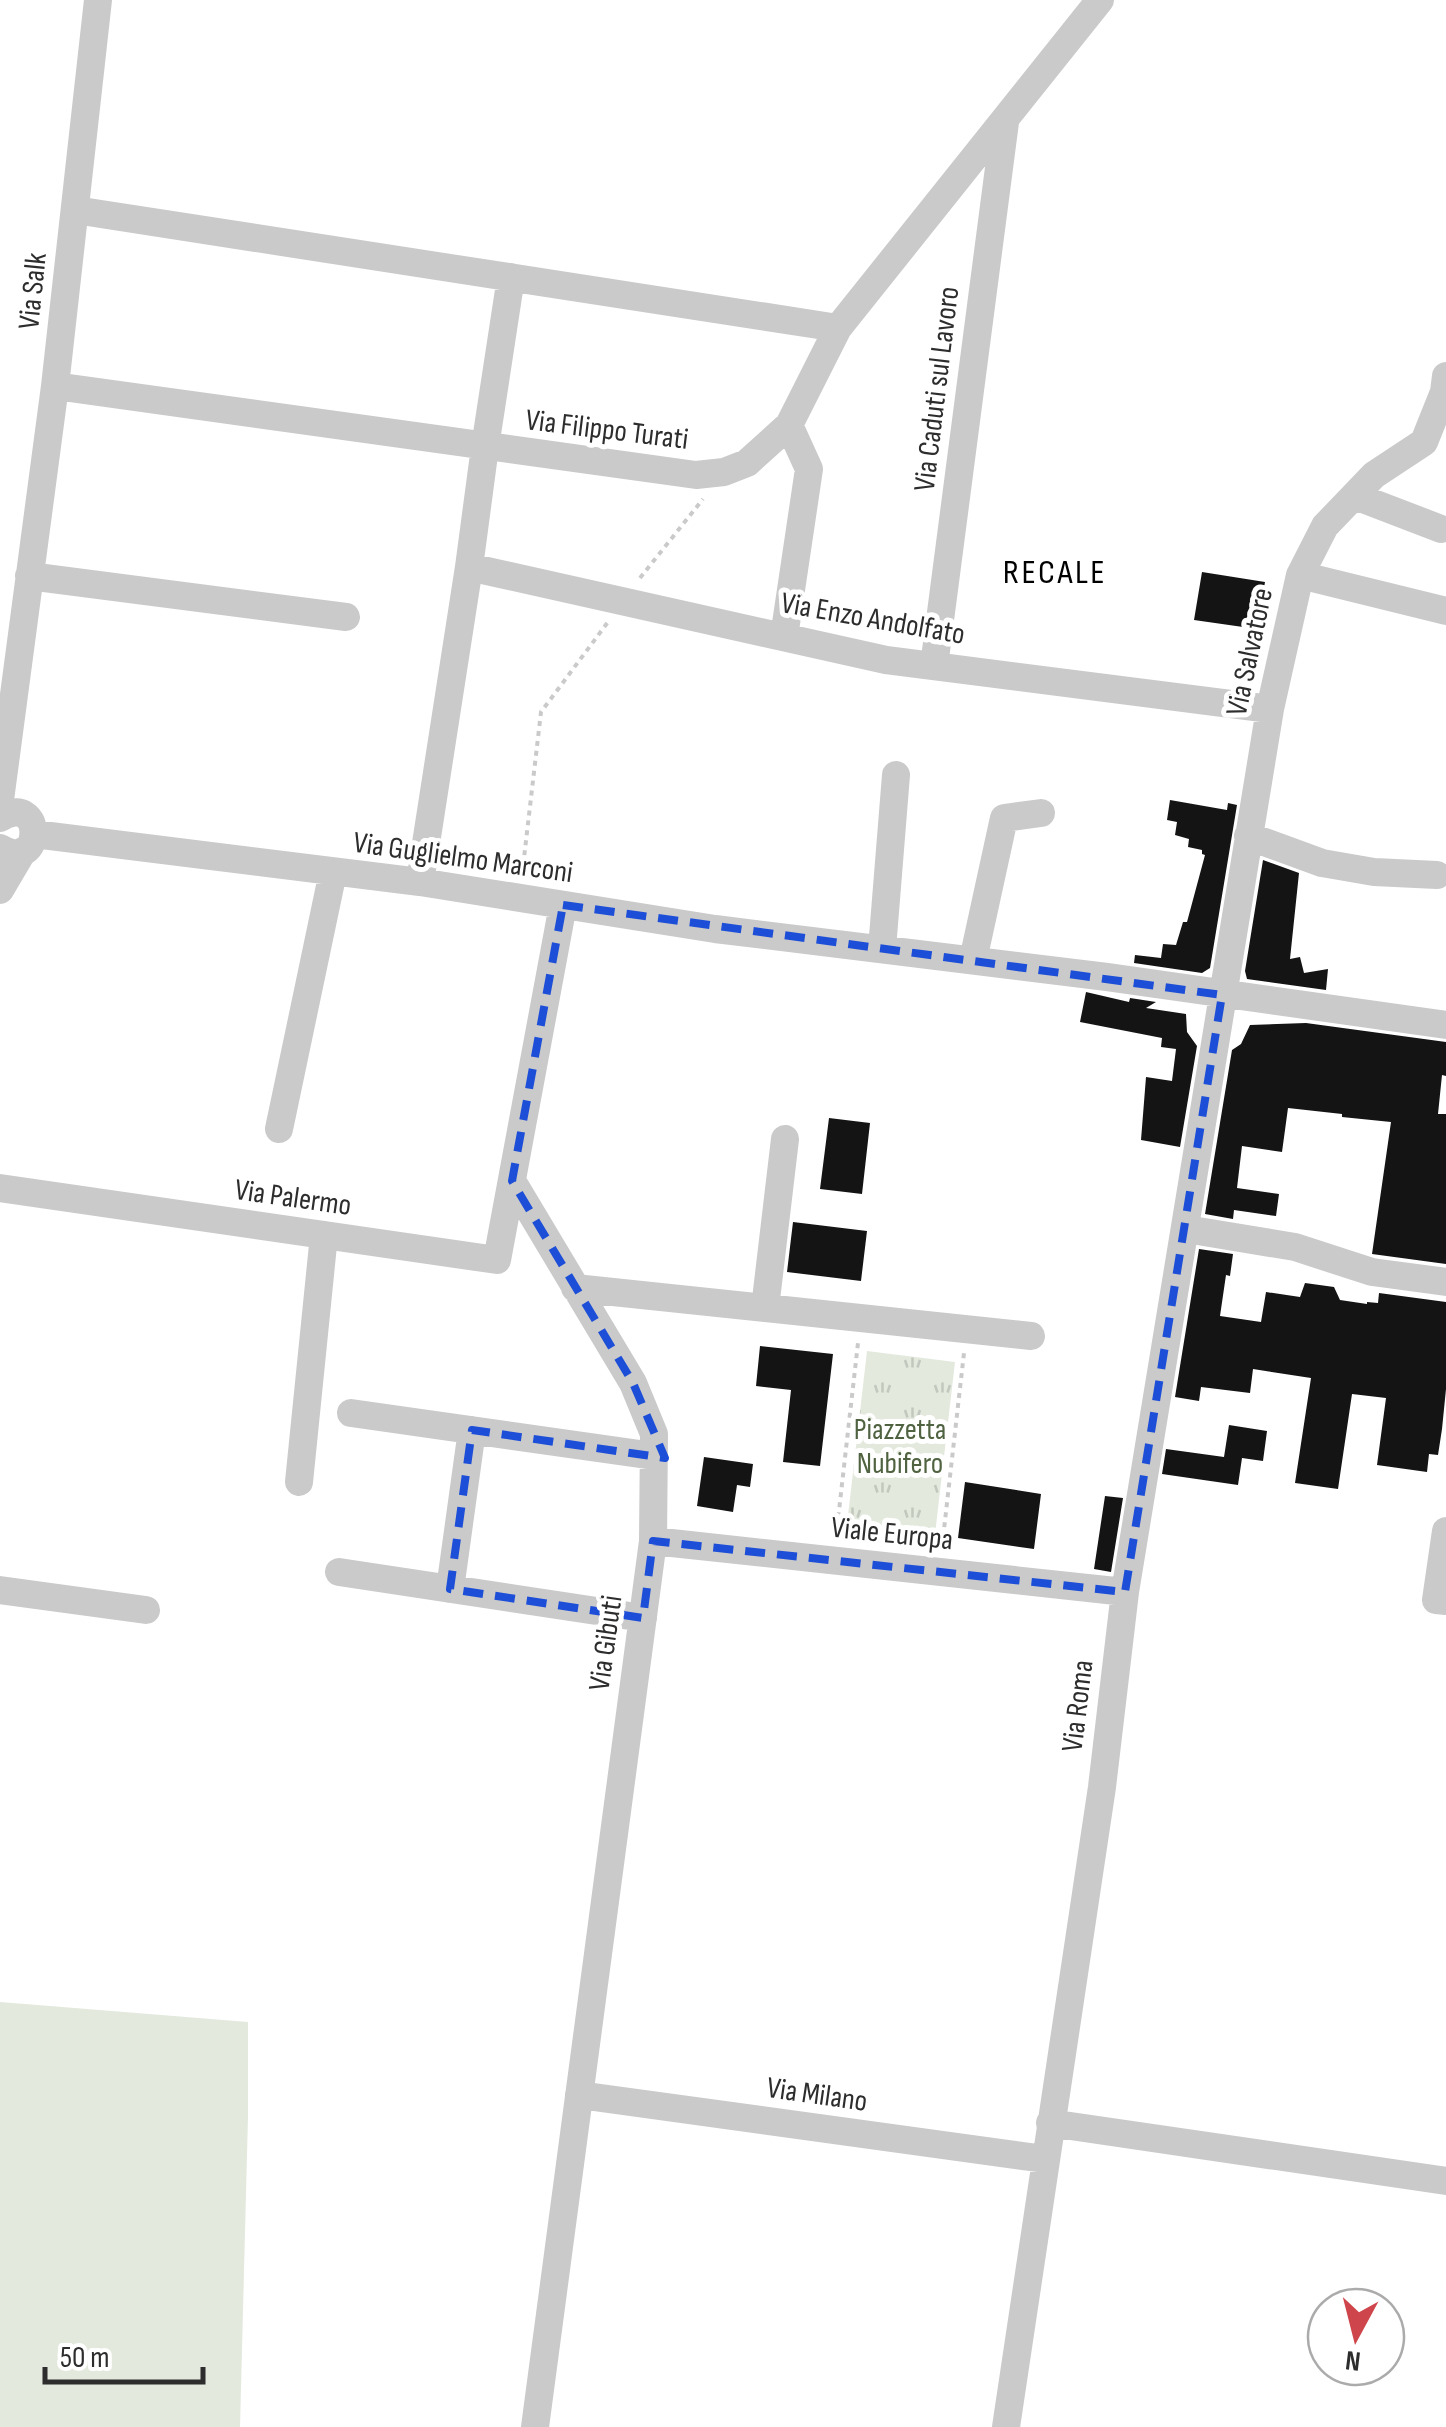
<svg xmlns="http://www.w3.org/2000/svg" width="1446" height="2427" font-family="'Sofia Sans Condensed',sans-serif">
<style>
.park{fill:url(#park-tufts)}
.garden{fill:#e3e9dd}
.building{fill:#141414}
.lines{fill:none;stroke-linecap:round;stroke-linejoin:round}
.path{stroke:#cacaca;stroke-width:4;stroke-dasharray:5 5;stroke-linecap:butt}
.minor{stroke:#cacaca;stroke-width:28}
.marked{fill:none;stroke:#1d4ed8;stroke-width:8;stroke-dasharray:20 12;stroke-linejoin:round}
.labels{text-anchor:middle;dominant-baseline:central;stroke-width:10;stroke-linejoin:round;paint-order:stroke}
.street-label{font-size:30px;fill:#2d2d2d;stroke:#fff}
.park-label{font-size:30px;fill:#506341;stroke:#fff}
.quarter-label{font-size:35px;letter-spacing:2.5px;fill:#000;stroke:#fff}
</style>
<defs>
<pattern id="park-tufts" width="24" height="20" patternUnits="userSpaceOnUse" patternTransform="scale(2.5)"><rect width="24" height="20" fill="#e3e9dd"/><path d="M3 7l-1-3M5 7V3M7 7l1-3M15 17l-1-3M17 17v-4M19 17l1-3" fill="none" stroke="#c3c8be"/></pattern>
</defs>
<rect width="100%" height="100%" fill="#fff"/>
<path class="park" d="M867 1351 955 1362 934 1543 846 1533Z"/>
<path class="garden" d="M0 2002 248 2022V2116L240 2427H0Z"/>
<path class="building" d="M1202 572 1265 582 1257 629 1194 620Z
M1170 800 1227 810 1228 803 1237 805 1210 968 1202 973 1134 963 1135 955 1161 958 1163 944 1176 945 1183 922H1187L1205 855 1202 854V850L1188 847 1189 839 1175 835 1177 822 1167 820Z
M1263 860 1299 873 1290 959 1300 957 1304 973 1328 969 1326 990 1247 979 1245 971Z
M1086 992 1129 1002 1130 998 1156 1002 1146 1008 1186 1014 1187 1032 1197 1046 1180 1147 1141 1140 1146 1077 1172 1081 1176 1049 1161 1047 1162 1038 1080 1022Z
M1306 1023 1446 1042V1076L1442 1075 1438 1114H1446V1264L1372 1254 1391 1122 1342 1117V1114L1288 1108 1282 1152 1242 1146 1237 1188 1279 1194 1276 1216 1234 1210 1233 1219 1205 1214 1232 1050 1241 1044 1250 1025Z
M829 1118 870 1123 862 1194 820 1189Z
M793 1222 867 1231 861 1281 787 1272Z
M1199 1249 1233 1254 1230 1276 1226 1275 1220 1316 1261 1322 1266 1292 1300 1297 1305 1283 1334 1287 1340 1300 1367 1304V1302L1378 1303 1379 1293 1446 1302V1389L1442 1429 1438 1455 1429 1454 1427 1472 1377 1465 1386 1398 1352 1394 1338 1489 1295 1483 1311 1378 1253 1369 1250 1393 1201 1387 1199 1401 1175 1397Z
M760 1346 833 1354 820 1466 783 1462 791 1390 756 1386Z
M1229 1425 1267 1431 1263 1461 1242 1458 1238 1485 1162 1474 1166 1449 1224 1457Z
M704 1457 753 1464 750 1487 737 1485 733 1512 697 1506Z
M965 1482 1041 1494 1034 1549 958 1538Z
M1105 1496 1123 1498 1111 1572 1094 1569Z"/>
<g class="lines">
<path class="path" d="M640 578 703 499
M522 875 541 712 608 622
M836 1537 858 1343
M942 1547 964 1353"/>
<path class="minor" d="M75 210 838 328
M55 386 696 475 724 472 747 463 789 425 838 328 1100 0
M1355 496 1441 529
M469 567 886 660 1270 709
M1300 575 1446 611
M29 576 346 617
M784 637 809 469 789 425
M934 666 1005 122
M0 800 55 386 98 0
M0 818C45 791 44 875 0 848
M34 834 420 882 715 929 1107 977 1446 1025
M1248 836 1322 863 1374 872 1437 875
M420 882 469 567 485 447 511 277
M0 890 23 851
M882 949 896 775
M973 960 1004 818 1041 813
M279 1129 333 872
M512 1181 633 1383 654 1434 653 1541 535 2427
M0 1188 497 1260 563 905
M1186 1229 1295 1247 1372 1272 1446 1282
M575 1288 1031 1336
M765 1308 785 1139
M351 1413 654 1456
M299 1482 324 1235
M1446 1531 1436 1600 1446 1601
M653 1541 1125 1592
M339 1572 643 1618
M450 1589 472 1430
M0 1590 146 1610
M579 2095 1045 2159
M1050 2123 1446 2181
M1006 2427 1102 1787 1125 1592 1270 709 1300 575 1325 526 1374 475 1424 442 1444 392 1446 376"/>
</g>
<path class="marked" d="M563 905 1222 995 1125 1592 653 1541 643 1618 450 1589 472 1430 665 1458 633 1383 512 1181Z"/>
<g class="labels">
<g class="street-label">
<text transform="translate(33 291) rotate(-84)">Via Salk</text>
<text transform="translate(937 389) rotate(-83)">Via Caduti sul Lavoro</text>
<text transform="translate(607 430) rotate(7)">Via Filippo Turati</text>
<text transform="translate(873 619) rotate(10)">Via Enzo Andolfato</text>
<text transform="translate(1250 652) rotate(-78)">Via Salvatore</text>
<text transform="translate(463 858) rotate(8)">Via Guglielmo Marconi</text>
<text transform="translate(293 1198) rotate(8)">Via Palermo</text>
<text transform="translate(892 1534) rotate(6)">Viale Europa</text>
<text transform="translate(606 1643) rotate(-82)">Via Gibuti</text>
<text transform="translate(1078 1706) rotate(-83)">Via Roma</text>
<text transform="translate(817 2095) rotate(8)">Via Milano</text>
</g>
<g class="park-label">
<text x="900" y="1430">Piazzetta<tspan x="900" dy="34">Nubifero</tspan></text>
</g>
<g class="quarter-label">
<text x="1055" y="572">RECALE</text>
</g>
</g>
<g transform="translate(1356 2337) rotate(187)"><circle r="48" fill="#ffffff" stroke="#ababab" stroke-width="2.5"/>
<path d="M0-8L18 38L0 25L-18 38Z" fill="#ce464b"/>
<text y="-15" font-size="28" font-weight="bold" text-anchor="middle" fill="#2d2d2d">N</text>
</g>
<path d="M45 2367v15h158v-15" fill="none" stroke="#2d2d2d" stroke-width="5"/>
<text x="60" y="2367" font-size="30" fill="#2d2d2d" stroke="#ffffff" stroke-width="8" paint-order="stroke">50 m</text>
</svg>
